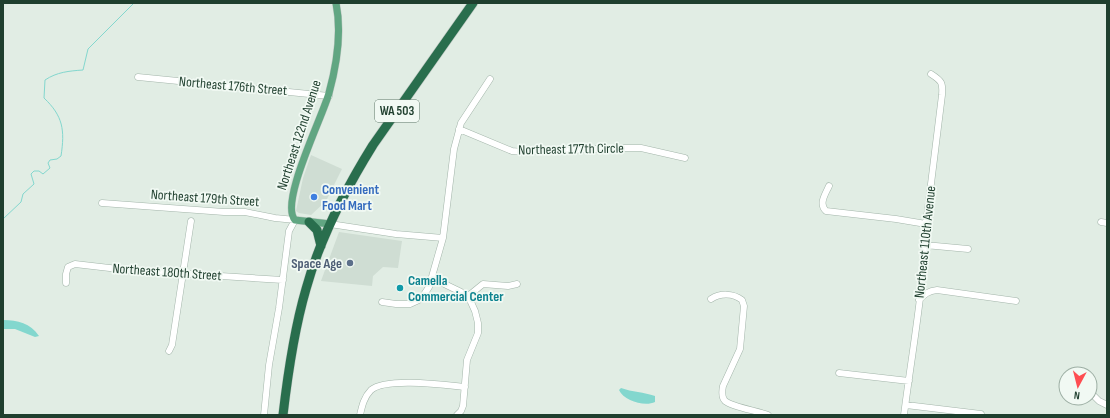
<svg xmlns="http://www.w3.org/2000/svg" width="1110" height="418" font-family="'Sofia Sans Condensed',sans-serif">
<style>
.built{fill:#cfddd3}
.water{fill:#83d7ce}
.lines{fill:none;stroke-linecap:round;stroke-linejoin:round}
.stream{stroke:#83d7ce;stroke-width:1}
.minor-casing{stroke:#a3b5aa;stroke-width:7}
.major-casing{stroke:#c0c9c4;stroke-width:8}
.highway-casing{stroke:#c0c9c4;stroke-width:10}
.minor{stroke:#fff;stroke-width:6}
.major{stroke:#61a682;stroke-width:7}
.highway{stroke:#296e4d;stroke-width:9}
.shop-dot{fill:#3f7fe0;stroke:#f1f9f3;stroke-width:1.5}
.service-dot{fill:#5c6f8a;stroke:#f1f9f3;stroke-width:1.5}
.culture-dot{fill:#0f9aa8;stroke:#f1f9f3;stroke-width:1.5}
.labels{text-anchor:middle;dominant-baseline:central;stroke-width:3.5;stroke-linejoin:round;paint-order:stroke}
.shield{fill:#f1f9f3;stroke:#5e7769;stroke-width:1}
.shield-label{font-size:13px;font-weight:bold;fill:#1f3f2e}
.street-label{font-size:14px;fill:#1f3f2e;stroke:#f1f9f3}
.shop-label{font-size:14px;font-weight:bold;fill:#366cbe;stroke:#f1f9f3;text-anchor:start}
.service-label{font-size:14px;font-weight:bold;fill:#4e5e75;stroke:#f1f9f3;text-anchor:end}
.culture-label{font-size:14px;font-weight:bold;fill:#0d838f;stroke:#f1f9f3;text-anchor:start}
</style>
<rect width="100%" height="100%" fill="#e1ede4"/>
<path class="built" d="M311 155 342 169 326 201 311 215 299 213 296 211 303 178Z
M339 232 402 241 398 268 383 267 373 276 372 286 321 281Z"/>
<path class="water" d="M3 320C18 320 30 323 39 336L35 337 15 329H3Z
M621 388C632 392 644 392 655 396V402C645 407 624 401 619 390Z"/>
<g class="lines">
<path class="stream" d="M3 219 21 202 23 194 34 184 31 174 34 171H39L43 174 50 168 48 163 50 160 57 159 61 156C65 130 63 116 44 98L45 80C57 72 69 71 83 70L88 49 134 3"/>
<g class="minor-casing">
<path id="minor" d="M138 77 329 96
M459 129 512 151 522 152 622 148H641L685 158
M829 186C826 193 818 204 826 211L896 219 926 224
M102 203 224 212H245L275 218 295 220 289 231 279 308 269 365 264 415
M1101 222 1107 223
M330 224 396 234 443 238
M925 245 968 249
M432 278 461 292 470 300 475 311 478 323V333L467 360 463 406 461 411 457 415
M66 283V274L68 267 75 264 127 270 283 280
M467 297 483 284 508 286 517 284
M711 299C720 293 733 293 742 300L744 306 740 349 723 386C722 391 721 397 725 401 732 407 758 411 768 415
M919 300C925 294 928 291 937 290L1016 301
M382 302 396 304H410L421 299 429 287 443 238 454 149 461 123 490 79
M169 351 172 345 191 221
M839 373 909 381
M1090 392 1099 401 1107 405
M906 405 981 414
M360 415C362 406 364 397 371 390 386 377 445 385 465 387
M904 415C912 352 924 288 926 224L942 95C943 83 942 81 931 74"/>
</g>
<g class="major-casing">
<path id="major" d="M330 224 295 220C279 203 323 116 329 93 337 64 342 33 336 3"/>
</g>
<g class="highway-casing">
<path id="highway" d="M309 222 317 230 321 246
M283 415C288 372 294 330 306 289 320 238 345 190 373 145L473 3"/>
</g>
<use href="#minor" class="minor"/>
<use href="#major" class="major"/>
<use href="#highway" class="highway"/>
</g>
<circle class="shop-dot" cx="314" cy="197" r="4"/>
<circle class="service-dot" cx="350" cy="263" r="4"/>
<circle class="culture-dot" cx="400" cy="288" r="4"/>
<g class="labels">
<rect class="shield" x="375" y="100" width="44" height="22" rx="3"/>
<g class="shield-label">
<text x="397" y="111">WA 503</text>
</g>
<g class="street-label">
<text transform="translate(233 86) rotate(5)">Northeast 176th Street</text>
<text transform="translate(299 135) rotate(-72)">Northeast 122nd Avenue</text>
<text transform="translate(571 149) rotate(-1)">Northeast 177th Circle</text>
<text transform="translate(205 198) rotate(4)">Northeast 179th Street</text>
<text transform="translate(925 242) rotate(-84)">Northeast 110th Avenue</text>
<text transform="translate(167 272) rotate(4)">Northeast 180th Street</text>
</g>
<g class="shop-label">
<text x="322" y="189">Convenient<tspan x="322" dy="16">Food Mart</tspan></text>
</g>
<g class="service-label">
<text x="342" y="263">Space Age</text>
</g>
<g class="culture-label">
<text x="408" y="280">Camella<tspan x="408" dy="16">Commercial Center</tspan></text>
</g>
</g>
<rect width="1110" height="418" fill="none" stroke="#1f3f2e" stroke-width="8"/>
<g transform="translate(1078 386) rotate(187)"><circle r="19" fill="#f1f9f3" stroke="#9dafa4"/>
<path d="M0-3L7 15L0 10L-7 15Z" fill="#fe4d51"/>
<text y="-6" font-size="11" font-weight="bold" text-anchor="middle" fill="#1f3f2e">N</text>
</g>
</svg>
